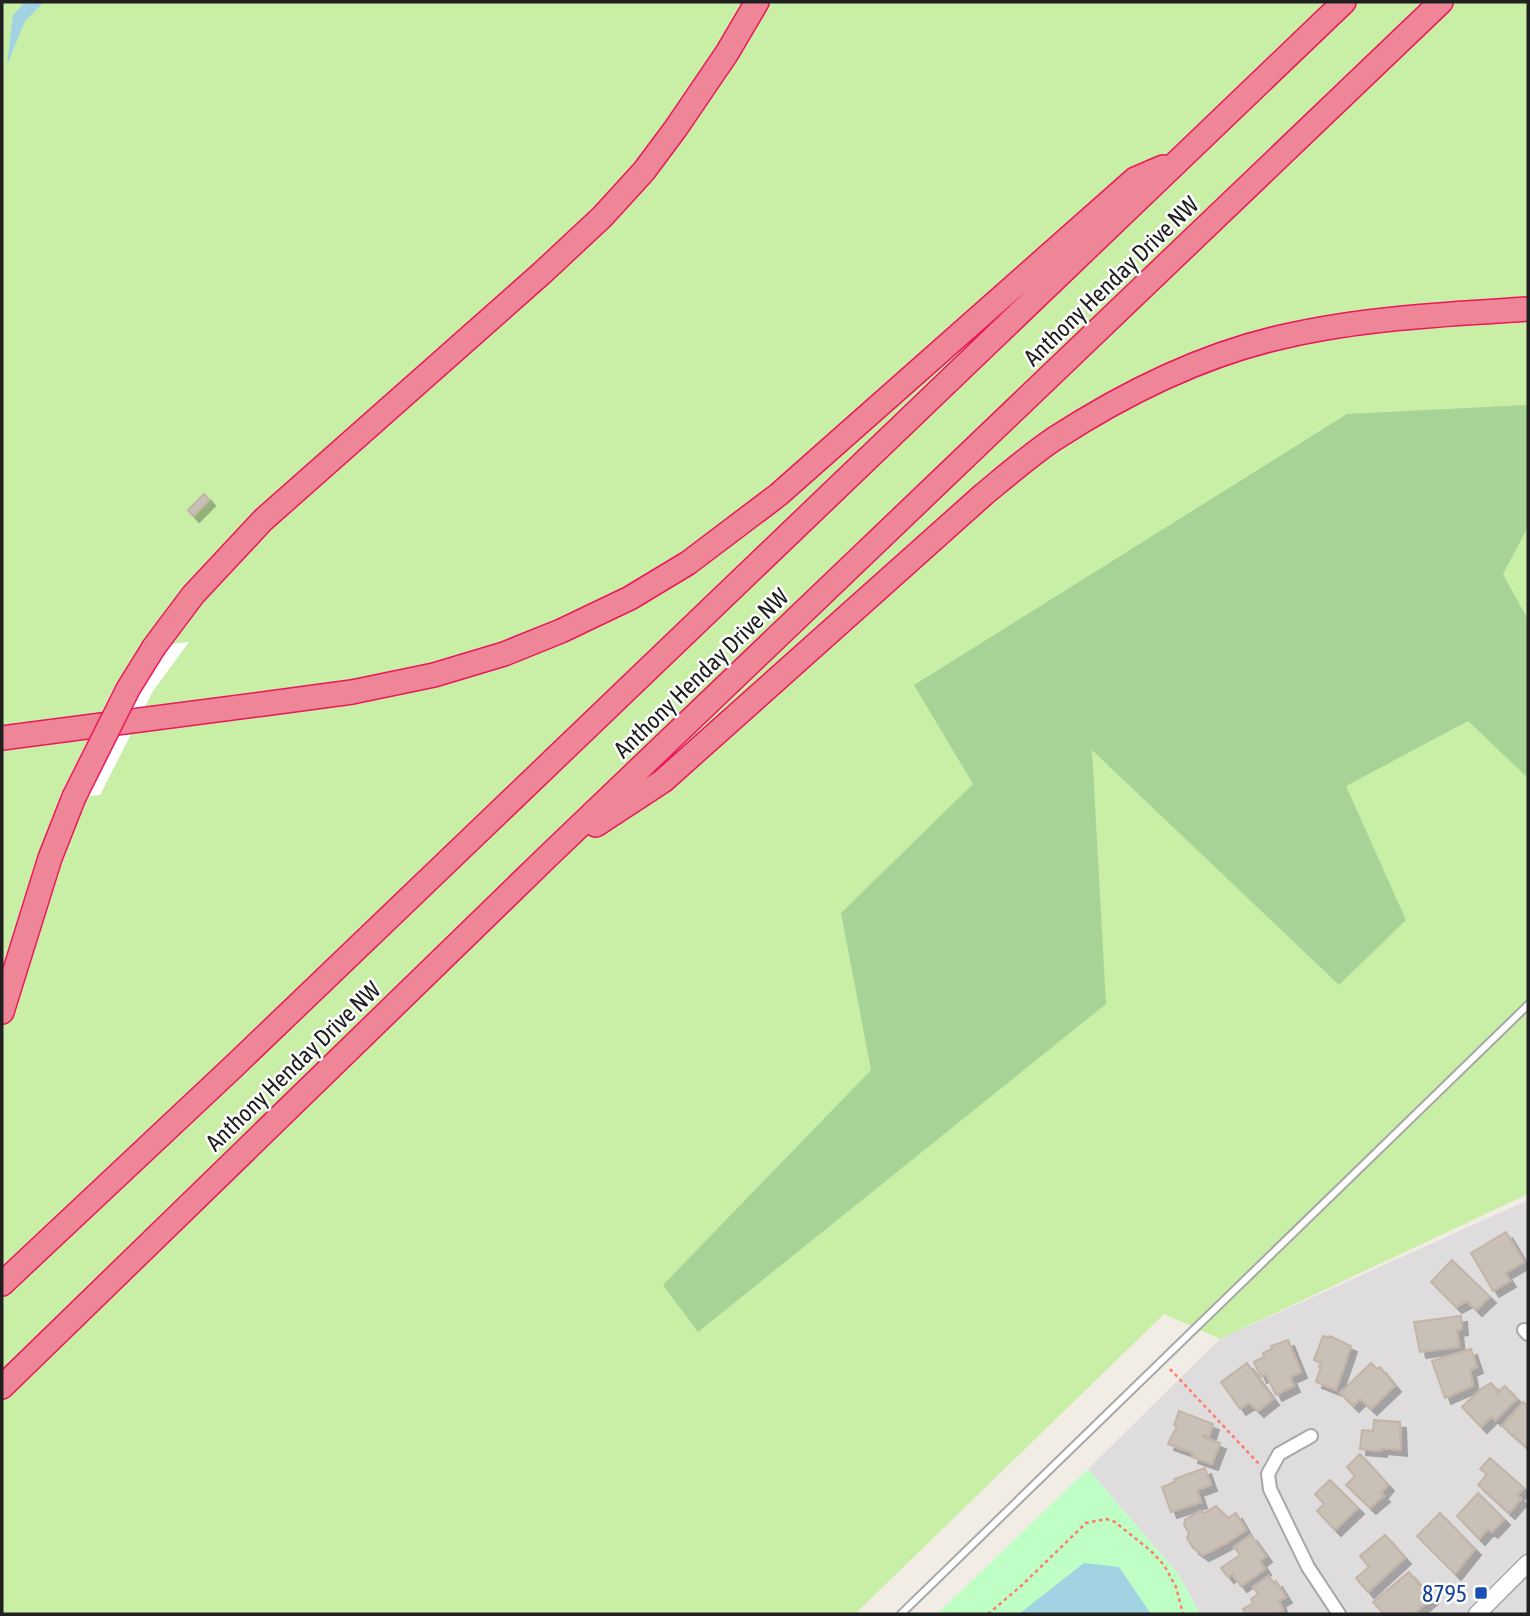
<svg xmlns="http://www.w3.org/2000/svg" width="1530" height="1616" font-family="'Asap Condensed',sans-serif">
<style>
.residential{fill:#dedcdc}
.grass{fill:#c9efa7}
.forest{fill:#a7d496}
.park{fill:#bffec5}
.water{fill:#a2d3e3}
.pier{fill:#fff}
.building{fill:#c9c0b8;stroke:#c4b4a6;stroke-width:2;filter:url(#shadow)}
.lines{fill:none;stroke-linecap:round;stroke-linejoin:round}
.service-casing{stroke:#a7a7a7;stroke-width:10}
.minor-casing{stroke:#a7a7a7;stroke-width:16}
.tertiary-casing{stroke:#a7a7a7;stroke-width:19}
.motorway-casing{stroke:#eb165b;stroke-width:26}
.path{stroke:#ff7b68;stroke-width:2.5;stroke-dasharray:3.5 3.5;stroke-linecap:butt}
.service{stroke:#fff;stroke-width:6}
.minor{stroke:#fff;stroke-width:12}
.tertiary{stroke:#fff;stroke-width:16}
.motorway{stroke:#ef8698;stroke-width:23}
.motorway-bridge-casing{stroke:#eb165b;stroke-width:26;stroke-linecap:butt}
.motorway-bridge{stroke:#ef8698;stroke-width:23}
.transit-dot{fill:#1a4fb4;stroke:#fff;stroke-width:2.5}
.labels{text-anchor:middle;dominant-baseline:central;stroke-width:5;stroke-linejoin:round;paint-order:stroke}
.street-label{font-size:24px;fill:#202020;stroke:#fff}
.transit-label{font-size:24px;fill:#164399;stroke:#fff;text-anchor:end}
</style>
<defs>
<filter id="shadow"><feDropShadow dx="6" dy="6" stdDeviation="0" flood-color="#0004"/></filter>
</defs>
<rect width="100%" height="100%" fill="#f1ede5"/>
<path class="residential" d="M1528 1200V1614H1200L1179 1575 1088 1469 1220 1339Z"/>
<path class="grass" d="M2 2H1528V1194L1220 1339 1164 1314 855 1614H2Z"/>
<path class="forest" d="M1528 405V527L1503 574 1528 620V778L1468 721 1346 786 1406 920 1339 985 1092 750 1106 1004 698 1332 663 1285 871 1070 841 913 973 784 914 685 1347 414Z"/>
<path class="park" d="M1088 1469 1179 1575 1200 1614H937Z"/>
<path class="water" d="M25 2H44L25 21 7 65 13 15Z
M1084 1563 1119 1567 1151 1614H1019Z"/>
<path class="pier" d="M189 642 153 691 100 795 59 798 112 691 139 647Z"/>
<path class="building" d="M204 494 209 500 193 516 188 510Z
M1506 1232 1524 1262 1505 1273 1510 1281 1493 1291 1471 1253Z
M1452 1260 1490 1297 1476 1310 1467 1301 1456 1307 1431 1282Z
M1461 1316 1462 1329 1457 1330 1459 1347 1420 1352 1414 1322Z
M1323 1336 1329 1338 1330 1336 1351 1346 1336 1390 1316 1382 1321 1367H1319L1321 1363 1314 1360Z
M1288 1340 1301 1372 1290 1377 1294 1386 1276 1395 1266 1374 1261 1377 1254 1362 1264 1357 1263 1353 1272 1349 1271 1346Z
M1471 1349 1477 1367 1470 1370 1473 1386 1445 1398 1432 1361Z
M1247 1363 1273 1399 1258 1411 1249 1403 1240 1409 1221 1382Z
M1371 1363 1377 1369 1380 1367 1395 1386 1371 1409 1360 1399 1353 1406 1340 1393Z
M1491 1383 1497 1390V1393L1505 1386 1517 1399 1495 1420 1492 1416 1481 1427 1462 1407 1482 1388Z
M1523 1402 1528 1406V1442L1525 1446 1502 1426Z
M1179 1411 1213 1424 1209 1437 1204 1435 1203 1437 1220 1443 1212 1464 1192 1457 1193 1453 1168 1444 1177 1426 1174 1425Z
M1374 1420 1400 1422 1401 1450 1381 1448V1451L1360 1449 1362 1430 1373 1431Z
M1360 1454 1388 1485 1381 1493 1384 1496 1370 1508 1346 1485 1355 1476 1347 1467Z
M1490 1458 1524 1488 1517 1495 1521 1499 1509 1513 1478 1485 1487 1474 1480 1469Z
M1205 1468 1211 1485 1197 1490 1201 1502 1171 1512 1162 1487 1175 1482 1174 1479Z
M1330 1480 1358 1508 1335 1530 1317 1511 1324 1504 1315 1494Z
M1478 1493 1504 1519 1492 1532 1488 1529 1479 1539 1457 1516Z
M1216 1506 1228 1518 1236 1513 1246 1530 1225 1544 1203 1555 1193 1548 1187 1538 1189 1533 1184 1525 1185 1520 1200 1511 1204 1513Z
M1440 1513 1475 1549 1455 1574 1417 1536Z
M1251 1535 1266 1556 1260 1561 1265 1569 1241 1586 1232 1574 1228 1577 1221 1568 1240 1555 1234 1547Z
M1385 1535 1405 1558 1368 1592 1356 1578 1369 1567 1360 1556Z
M1409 1572 1425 1591 1427 1589 1433 1597 1413 1614H1384L1373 1602Z
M1269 1576 1274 1583 1276 1581 1286 1597 1279 1601 1283 1610 1276 1614H1246L1243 1609 1253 1603 1251 1599 1258 1594 1253 1587Z"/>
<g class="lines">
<g class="service-casing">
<path id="service" d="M901 1614 1528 1005"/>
</g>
<g class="minor-casing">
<path id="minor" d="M1524 1330 1528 1334
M1311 1436 1279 1454 1268 1474 1270 1489 1308 1567 1339 1614"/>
</g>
<g class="tertiary-casing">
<path id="tertiary" d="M1477 1614 1528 1563"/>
</g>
<g class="motorway-casing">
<path id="motorway" d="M154 647 193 595 263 520 542 273 602 217 644 171 676 128 727 53 757 2
M2 738 263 704 352 692 434 675 504 654 561 631 630 598 688 563 778 495 1135 179 1163 167
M596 825 663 781 983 495C1006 476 1029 456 1054 439 1125 393 1203 354 1286 336 1364 318 1448 314 1528 309
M2 1012 50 858 74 797
M2 1284 232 1068 1344 2
M2 1387 544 860 1441 2"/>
</g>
<path class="path" d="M1170 1369 1259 1464
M988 1614 1021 1586 1086 1523 1106 1519 1115 1522 1151 1551 1164 1565 1176 1587 1183 1614"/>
<use href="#service" class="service"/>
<use href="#minor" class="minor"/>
<use href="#tertiary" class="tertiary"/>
<use href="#motorway" class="motorway"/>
<g class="motorway-bridge-casing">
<path id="motorway-bridge" d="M74 797 128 689 154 647"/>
</g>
<use href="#motorway-bridge" class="motorway-bridge"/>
</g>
<rect class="transit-dot" x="1474" y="1586" width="14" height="14" rx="3.5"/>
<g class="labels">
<g class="street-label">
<text transform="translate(1111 281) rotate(-44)">Anthony Henday Drive NW</text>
<text transform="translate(701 673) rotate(-44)">Anthony Henday Drive NW</text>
<text transform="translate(293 1066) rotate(-44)">Anthony Henday Drive NW</text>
</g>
<g class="transit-label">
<text x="1467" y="1593">8795</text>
</g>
</g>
<rect width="1530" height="1616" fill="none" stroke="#202020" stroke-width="7"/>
</svg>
